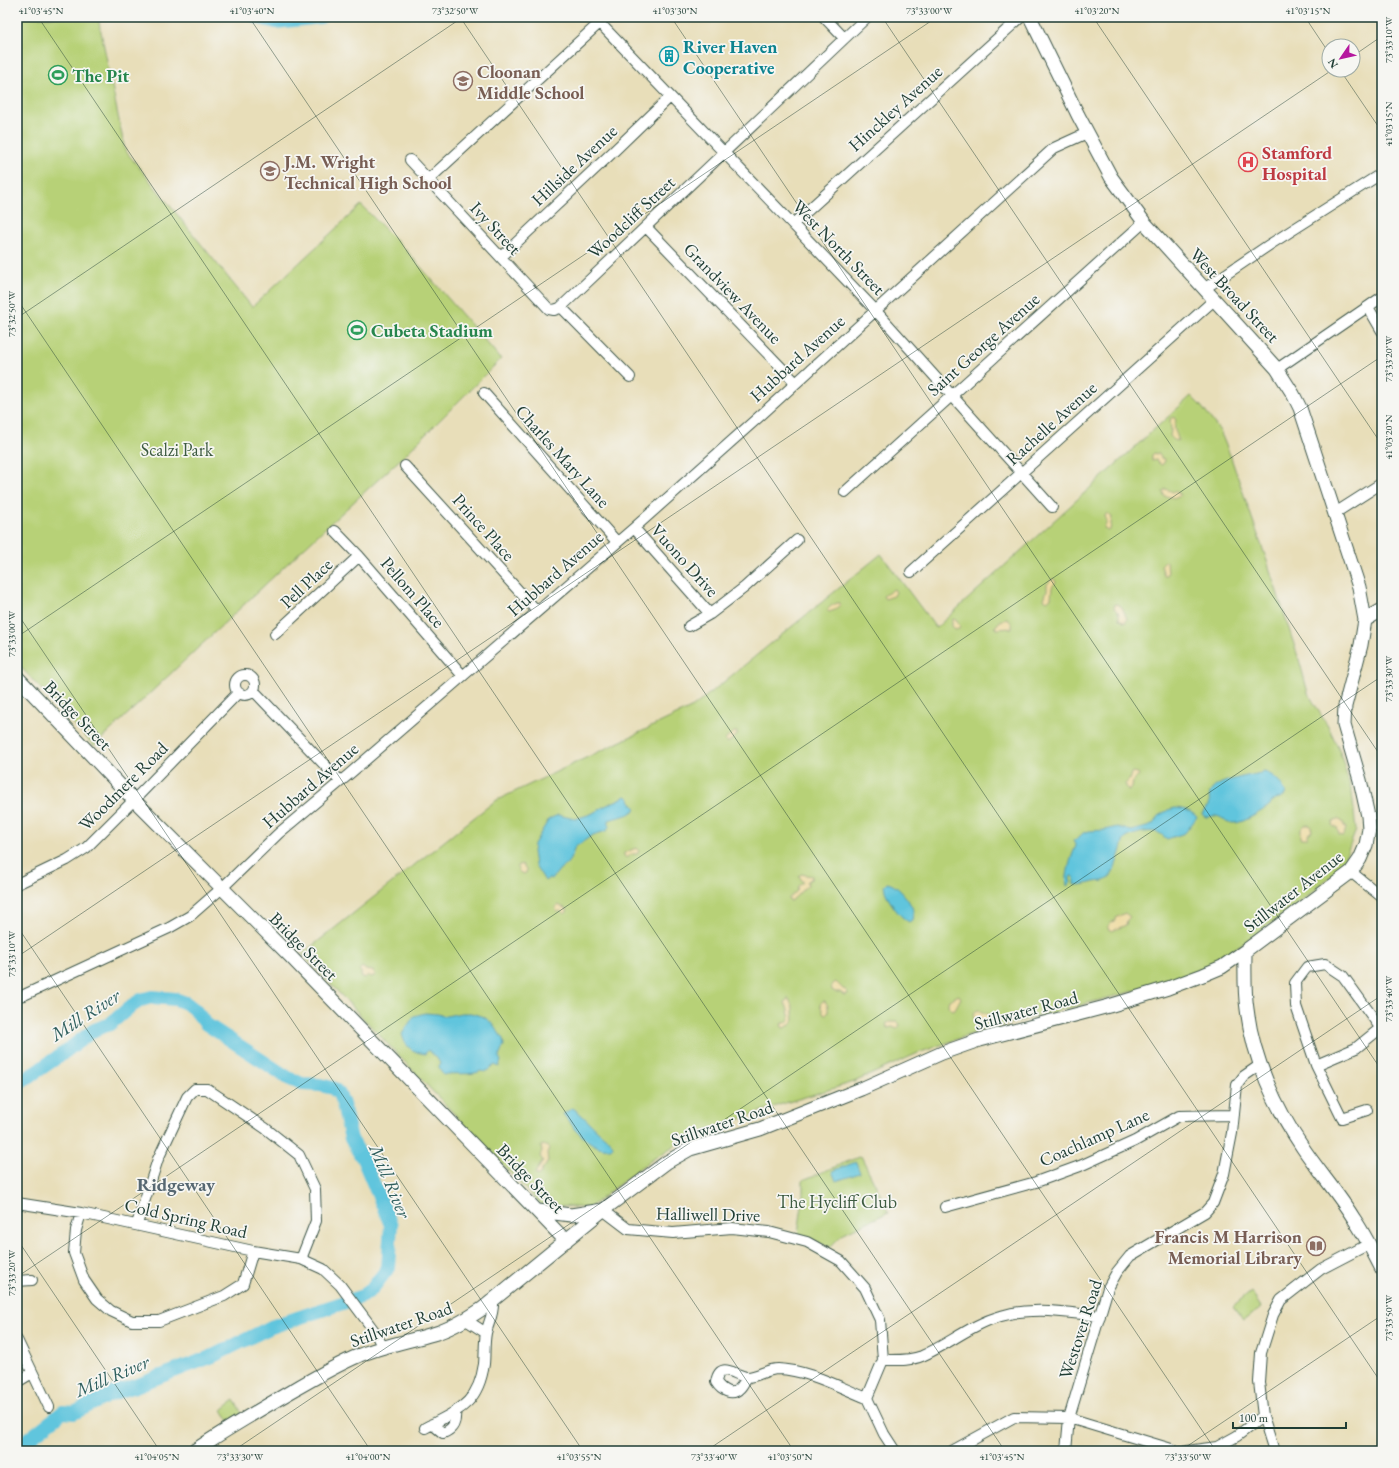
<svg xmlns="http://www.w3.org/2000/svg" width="1399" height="1468" font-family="'EB Garamond',serif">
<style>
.green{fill:#b7d177;stroke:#6b8756}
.sand{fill:#eeda9e;stroke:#868c69}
.water{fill:#60c5dd;stroke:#408188}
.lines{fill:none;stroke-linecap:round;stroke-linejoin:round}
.river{stroke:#60c5dd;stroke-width:14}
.minor-casing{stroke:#3d5548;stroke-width:12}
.major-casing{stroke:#3d5548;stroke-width:15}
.minor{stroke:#fff;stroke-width:10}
.major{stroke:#fff;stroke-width:13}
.ticks{fill:none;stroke:#1f3d34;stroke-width:1;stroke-opacity:0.45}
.labels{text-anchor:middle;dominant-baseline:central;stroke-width:3.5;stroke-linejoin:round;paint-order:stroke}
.culture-label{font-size:18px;font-weight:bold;fill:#0d838f;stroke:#f6f6f2;text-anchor:start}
.education-label{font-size:18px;font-weight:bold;fill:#785e54;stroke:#f6f6f2;text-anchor:start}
.leisure-label{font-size:18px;font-weight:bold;fill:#27864d;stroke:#f6f6f2;text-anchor:start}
.street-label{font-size:18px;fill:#1f3d34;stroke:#f6f6f2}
.health-label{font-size:18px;font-weight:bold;fill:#be3a42;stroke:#f6f6f2;text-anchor:start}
.park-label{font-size:18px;fill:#3d5b41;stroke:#f6f6f2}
.water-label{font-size:19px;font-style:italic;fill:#2f5f5e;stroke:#f6f6f2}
.neighbourhood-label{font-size:19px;font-weight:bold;fill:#576872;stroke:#f6f6f2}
.neatline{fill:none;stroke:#1f3d34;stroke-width:1.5}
.ticks-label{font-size:10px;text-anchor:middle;fill:#1f3d34}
</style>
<rect width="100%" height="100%" fill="#f6f6f2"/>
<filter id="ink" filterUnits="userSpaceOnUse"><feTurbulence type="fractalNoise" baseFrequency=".025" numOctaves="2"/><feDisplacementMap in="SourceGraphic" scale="8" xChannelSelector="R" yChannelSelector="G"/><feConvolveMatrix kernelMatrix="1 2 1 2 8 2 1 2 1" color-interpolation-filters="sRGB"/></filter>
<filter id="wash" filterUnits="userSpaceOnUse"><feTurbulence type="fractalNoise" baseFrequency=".012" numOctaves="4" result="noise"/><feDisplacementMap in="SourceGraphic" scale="16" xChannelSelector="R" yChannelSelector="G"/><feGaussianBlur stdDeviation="0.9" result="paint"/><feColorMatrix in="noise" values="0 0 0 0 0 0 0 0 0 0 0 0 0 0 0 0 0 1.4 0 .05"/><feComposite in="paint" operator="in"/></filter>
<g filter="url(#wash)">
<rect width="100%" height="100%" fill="#e8deb9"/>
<path class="green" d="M17 17H98L125 150 252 307 361 205 405 249 501 359 405 455 322 531 94 746 17 663Z
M1191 396 1201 406 1220 431 1230 455 1267 561 1300 663 1308 693 1330 730 1340 752 1352 793 1356 830 1347 853 1338 870 1304 899 1259 932 1208 967 1187 977 975 1033 918 1053 854 1082 782 1104 686 1138 641 1167 589 1208 541 1205 302 954 495 801 693 707 881 554 936 628Z
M861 1156 889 1212 844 1233 830 1247 798 1234 803 1198V1180Z
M1251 1292 1261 1307 1243 1321 1233 1307Z
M234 1400 242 1413 229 1421 222 1410Z"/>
<path class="sand" d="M1174 417 1176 421C1172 431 1177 431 1178 440L1177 441 1174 440 1170 436 1171 430 1170 419Z
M1154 453 1156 454 1158 453 1162 459 1163 458 1165 461 1163 464 1161 465 1156 460 1152 461V455Z
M1166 489 1173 492H1178L1180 496 1176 498 1164 496 1163 492 1164 490Z
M1107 513 1112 517 1110 530 1107 531 1104 528 1107 522 1105 516Z
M1165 561 1167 562 1168 574 1167 576H1164L1161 565Z
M1052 579H1054L1056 582 1052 587 1051 598 1047 601 1044 599 1047 590V584Z
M894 589 896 592 894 596 885 599 883 596Z
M837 603H839L841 605 835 610 829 612 827 610 831 606Z
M1115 604H1117L1122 607 1127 619 1125 623 1119 619V613L1114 608Z
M952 619 956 620 960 626 959 629 955 630 952 626Z
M1008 619 1012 624V628L997 629 995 627 1000 621Z
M734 732H737V735L729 742H726L725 740Z
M1133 772 1138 773 1139 775 1133 781 1132 788 1128 790 1125 784 1129 780 1131 773Z
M1338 819 1343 822 1344 826 1346 827 1344 836 1339 835 1337 827H1334L1332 825 1333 822Z
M1305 825H1309L1311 826 1312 831 1308 834V838H1301V829Z
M636 848 639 851 637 854H632L627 858 624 856V853Z
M522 864 526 870V873L523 874 518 871V866Z
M801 874 812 876V878L807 882 808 885C801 890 798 896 791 901L789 900V898L797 891 798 886 803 882 799 876Z
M558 905 567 909V912L565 914 561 911 557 912 555 907Z
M1125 913 1130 917 1127 920 1126 925 1112 931 1108 929V926L1111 922 1115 921V918Z
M362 967 366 970 373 971 376 975 371 977 368 975 365 978 361 976V972L359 970Z
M836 982 843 989 846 990 848 994 844 995 840 992H835L832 990 831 985Z
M959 995 961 998 955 1009 953 1010C948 1007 947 1006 949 1000Z
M787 999H789L793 1008V1013L794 1019 792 1024 784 1028 782 1027 781 1024 787 1022 790 1019 787 1007 785 1003Z
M823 1001H825L828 1006V1013L826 1014 823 1013 820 1004Z
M979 1010C983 1014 987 1012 991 1016L990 1019 981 1022 975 1020C972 1016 973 1011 979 1010Z
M889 1022H898L900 1025 897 1029 892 1027 888 1028 886 1024Z
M543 1145 548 1147 549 1149 547 1154 548 1161 546 1165 542 1170 540 1174 537 1176 535 1173 543 1161 540 1156 542 1152 541 1146Z"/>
<path class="water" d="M1264 772C1271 773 1282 782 1284 790L1286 791 1285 795C1282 798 1278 798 1274 800 1272 801 1271 803 1270 805 1262 811 1243 824 1233 823 1226 823 1223 817 1216 816 1211 815 1206 820 1202 814L1205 809 1209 806C1210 802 1208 795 1211 791 1218 779 1252 776 1264 772Z
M626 796 629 798 636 809C627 817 620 816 609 820V827L606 831 593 835 575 847 571 858 566 865 560 869 552 879 549 878 545 881 535 865 533 852 534 844 549 819 558 815 575 819 591 814 605 806Z
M1175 808C1183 808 1191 811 1197 817L1185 833 1167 839C1163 836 1159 832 1156 832 1147 830 1130 834 1124 840 1120 850 1115 876 1106 880 1102 882 1098 881 1094 882 1087 884 1082 885 1075 885V881L1072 875 1070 878 1071 883 1067 886C1065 876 1071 856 1076 846L1073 841 1079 837 1083 833 1089 831 1105 830 1117 827 1132 831 1150 826 1154 823 1158 816 1168 810Z
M887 883C897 884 910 900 913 910 913 913 913 916 912 920L909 922C899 917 885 897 884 886Z
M425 1013 438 1014 446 1016 461 1013H471L484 1017 493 1024 503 1039 504 1045 499 1057 501 1061 499 1067 495 1065 485 1072 481 1071C472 1076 454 1072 443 1075L439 1067 440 1063 436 1057 428 1050 425 1054C412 1052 405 1047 402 1034L414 1016Z
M573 1108C583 1115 590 1124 599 1132 604 1136 609 1140 613 1145V1147C595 1155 573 1127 563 1114Z
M856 1162 860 1173 836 1181 832 1171Z"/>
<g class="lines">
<path class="river" d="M256 17 276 22 321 17
M17 1085 62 1054 94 1030 110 1024 130 1007 141 1000 152 997 175 999 186 1003 195 1010 206 1024 290 1079 302 1084 320 1085 333 1088 339 1094 343 1104 351 1139 363 1159 391 1225 388 1268 372 1289 363 1296 271 1327 213 1356 138 1385 114 1393 74 1413 63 1412 17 1448"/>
</g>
</g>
<g filter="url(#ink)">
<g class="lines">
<g class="minor-casing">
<path id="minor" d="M594 17 876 311 1052 507
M824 17 844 38
M410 160 549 309 554 310 560 308 867 17
M428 180 606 17
M793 224 1021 17
M646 227 796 383
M501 257 614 151 670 97
M1204 289 1269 245 1379 175
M561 307 630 377
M1368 307 1382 331
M1277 369 1382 297
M484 393 617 542
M405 466 537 611
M845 492 1144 222
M1335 513 1382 483
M634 528 710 614 689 626
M335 531 359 556 463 676
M911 572 1214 300
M710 614 745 587 797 540
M275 634 359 556
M235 685a10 10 0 1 1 20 0a10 10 0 1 1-20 0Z
M254 691 340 781
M1351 872 1382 897
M17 884 67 860 86 848 134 800 238 693
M17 996 24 995 169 928 190 916 222 888 279 833 347 776 634 528 761 415 1054 148 1087 133
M1316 1065 1356 1048 1382 1027
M1367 1110 1342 1118 1316 1065 1296 1006 1295 983 1307 967 1325 964 1343 976 1382 1030
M17 1203 81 1213 253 1251 301 1259 323 1269 340 1285 375 1332 383 1348
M945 1207 1036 1182 1080 1166 1135 1141 1179 1116 1234 1115
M603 1210 628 1229 673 1233 732 1228 769 1232 807 1242 841 1261 865 1288 880 1320 883 1360 867 1398 884 1434 895 1451
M81 1213 76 1230 74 1253 84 1280 97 1299 111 1311 132 1321H159L224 1296 243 1284 253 1251
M137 1224 158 1159 187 1097 195 1089H207L265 1128 299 1155 315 1189 316 1221 301 1259
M17 1281 32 1280
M466 1320 486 1333
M17 1340 49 1407
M883 1360C896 1360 910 1361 922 1356 949 1344 972 1324 1001 1316 1033 1306 1068 1313 1100 1316
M747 1377C745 1380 743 1385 740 1388 732 1397 721 1390 716 1382 720 1359 736 1377 748 1377 758 1376 768 1369 778 1369 808 1370 839 1387 867 1398
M17 1382 32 1373
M432 1424 443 1433C454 1429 456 1422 455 1412
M425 1428C458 1410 478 1405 484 1364 485 1354 484 1343 486 1333 489 1320 494 1315 493 1300
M952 1451 1014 1417 1069 1418 1178 1451
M1066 1451 1069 1418 1108 1288 1117 1272 1130 1256 1205 1212 1213 1203 1224 1174 1232 1133 1237 1085 1244 1076 1260 1065
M1187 1451 1217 1447 1237 1436 1263 1416
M1274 1451 1263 1416 1259 1382 1261 1353 1273 1315 1281 1300 1321 1269 1369 1244"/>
</g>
<g class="major-casing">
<path id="major" d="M1365 620 1382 610
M17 677 134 800 290 956 566 1241
M1245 951C1245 970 1244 990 1247 1009 1253 1058 1275 1107 1303 1148 1319 1172 1339 1194 1354 1219 1365 1235 1373 1252 1382 1269
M538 1211 571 1215 603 1210
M194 1451C223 1431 254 1413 285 1395 309 1381 334 1366 360 1355 384 1346 409 1341 433 1334 451 1329 467 1319 482 1309L603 1210 667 1162 690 1149 760 1129 861 1089 942 1053 979 1040 1109 1006 1168 988 1203 975 1222 967 1245 951 1351 872 1360 859 1366 845 1369 829 1368 816 1360 780 1344 725 1345 706 1361 645 1365 620 1359 587 1300 408 1293 394 1277 369 1144 222 1111 177 1078 115 1030 17"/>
</g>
<use href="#minor" class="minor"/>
<use href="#major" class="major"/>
</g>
</g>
<path class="ticks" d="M38 17 1005 1451M249 17 1216 1451M460 17 1382 1384M671 17 1382 1071M882 17 1382 758M1093 17 1382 445M1305 17 1329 53M1353 56 1382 36M1340 70 1382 132M17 299 794 1451M17 318 463 17M17 613 583 1451M17 637 937 17M17 926 371 1451M17 957 1332 70M17 1239 160 1451M17 1277 1382 356M233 1451 1382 676M706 1451 1382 995M1180 1451 1382 1315"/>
<defs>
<g id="building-ring" transform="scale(1)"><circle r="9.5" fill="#f6f6f2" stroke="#0f9aa8" stroke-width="1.5"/><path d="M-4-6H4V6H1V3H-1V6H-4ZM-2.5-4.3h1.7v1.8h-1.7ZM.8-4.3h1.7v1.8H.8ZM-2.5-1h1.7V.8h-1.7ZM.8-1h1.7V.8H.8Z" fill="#0f9aa8"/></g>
<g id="stadium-ring" transform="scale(1)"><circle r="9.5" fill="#f6f6f2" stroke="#2e9e5b" stroke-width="1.5"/><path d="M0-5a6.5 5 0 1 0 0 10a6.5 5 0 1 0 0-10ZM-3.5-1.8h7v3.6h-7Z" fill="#2e9e5b"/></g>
<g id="school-ring" transform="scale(1)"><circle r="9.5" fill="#f6f6f2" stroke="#8d6e63" stroke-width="1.5"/><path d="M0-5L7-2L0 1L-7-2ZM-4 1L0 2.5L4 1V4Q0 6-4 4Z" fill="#8d6e63"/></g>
<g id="hospital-ring" transform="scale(1)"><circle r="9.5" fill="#f6f6f2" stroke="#e0444e" stroke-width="1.5"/><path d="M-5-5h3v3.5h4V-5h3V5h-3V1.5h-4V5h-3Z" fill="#e0444e"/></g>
<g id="library-ring" transform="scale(1)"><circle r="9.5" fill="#f6f6f2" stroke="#8d6e63" stroke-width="1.5"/><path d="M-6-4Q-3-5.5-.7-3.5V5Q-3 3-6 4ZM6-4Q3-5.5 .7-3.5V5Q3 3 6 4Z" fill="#8d6e63"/></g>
</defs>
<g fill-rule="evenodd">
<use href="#building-ring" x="669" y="56"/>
<use href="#stadium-ring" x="58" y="75"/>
<use href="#school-ring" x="463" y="81"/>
<use href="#hospital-ring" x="1248" y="162"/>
<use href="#school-ring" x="270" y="171"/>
<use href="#stadium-ring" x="357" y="330"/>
<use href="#library-ring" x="1316" y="1246"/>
</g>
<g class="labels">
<g class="culture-label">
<text x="683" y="46">River Haven<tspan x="683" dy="21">Cooperative</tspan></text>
</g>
<g class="education-label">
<text x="477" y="71">Cloonan<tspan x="477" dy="21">Middle School</tspan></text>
<text x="284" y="161">J.M. Wright<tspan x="284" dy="21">Technical High School</tspan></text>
<text x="1302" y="1236" text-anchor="end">Francis M Harrison<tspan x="1302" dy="21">Memorial Library</tspan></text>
</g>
<g class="leisure-label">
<text x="72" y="75">The Pit</text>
<text x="371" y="330">Cubeta Stadium</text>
</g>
<g class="street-label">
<text transform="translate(895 108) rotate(-42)">Hinckley Avenue</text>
<text transform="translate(574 165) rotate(-43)">Hillside Avenue</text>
<text transform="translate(631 217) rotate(-43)">Woodcliff Street</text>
<text transform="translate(496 228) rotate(47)">Ivy Street</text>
<text transform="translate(839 247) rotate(46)">West North Street</text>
<text transform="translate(733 293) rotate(46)">Grandview Avenue</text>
<text transform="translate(1235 295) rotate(47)">West Broad Street</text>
<text transform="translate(983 344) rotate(-42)">Saint George Avenue</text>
<text transform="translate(797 358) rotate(-42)">Hubbard Avenue</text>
<text transform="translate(1051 423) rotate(-42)">Rachelle Avenue</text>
<text transform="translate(563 456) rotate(48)">Charles Mary Lane</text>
<text transform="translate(484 527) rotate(48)">Prince Place</text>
<text transform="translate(685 560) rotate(48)">Vuono Drive</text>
<text transform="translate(555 573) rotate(-41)">Hubbard Avenue</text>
<text transform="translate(306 583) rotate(-43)">Pell Place</text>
<text transform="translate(413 592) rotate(49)">Pellom Place</text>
<text transform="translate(78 715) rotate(46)">Bridge Street</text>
<text transform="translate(310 785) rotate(-41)">Hubbard Avenue</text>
<text transform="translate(123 786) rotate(-45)">Woodmere Road</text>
<text transform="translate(1293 891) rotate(-38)">Stillwater Avenue</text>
<text transform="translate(304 946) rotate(45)">Bridge Street</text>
<text transform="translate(1026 1010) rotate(-15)">Stillwater Road</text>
<text transform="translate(722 1123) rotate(-19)">Stillwater Road</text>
<text transform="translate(1094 1137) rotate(-24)">Coachlamp Lane</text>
<text transform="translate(531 1178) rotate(46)">Bridge Street</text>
<text transform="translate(708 1214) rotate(1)">Halliwell Drive</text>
<text transform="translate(186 1218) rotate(13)">Cold Spring Road</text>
<text transform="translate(401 1324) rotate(-19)">Stillwater Road</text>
<text transform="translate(1080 1329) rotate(-72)">Westover Road</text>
</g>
<g class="health-label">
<text x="1262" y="152">Stamford<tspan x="1262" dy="21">Hospital</tspan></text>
</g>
<g class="park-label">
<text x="177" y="449">Scalzi Park</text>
<text x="837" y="1201">The Hycliff Club</text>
</g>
<g class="water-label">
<text transform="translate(85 1015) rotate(-33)">Mill River</text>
<text transform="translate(390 1181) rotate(67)">Mill River</text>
<text transform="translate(112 1376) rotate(-23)">Mill River</text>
</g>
<g class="neighbourhood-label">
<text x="176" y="1184">Ridgeway</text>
</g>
</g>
<rect width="1399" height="1468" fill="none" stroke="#f6f6f2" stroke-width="44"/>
<g transform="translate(1341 58) rotate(236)"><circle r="19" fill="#f6f6f2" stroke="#a0aca6"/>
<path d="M0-3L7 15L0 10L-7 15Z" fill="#b5179e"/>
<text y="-6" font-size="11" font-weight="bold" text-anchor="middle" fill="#1f3d34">N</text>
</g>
<path d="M1233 1422v6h113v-6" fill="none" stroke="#1f3d34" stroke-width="2"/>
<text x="1239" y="1422" font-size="12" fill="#1f3d34" stroke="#f6f6f2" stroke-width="3" paint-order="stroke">100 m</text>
<rect x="22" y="22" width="1355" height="1424" class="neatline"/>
<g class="ticks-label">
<text x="41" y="14">41°03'45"N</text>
<text x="252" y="14">41°03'40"N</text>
<text x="455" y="14">73°32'50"W</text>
<text x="675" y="14">41°03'30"N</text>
<text x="929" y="14">73°33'00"W</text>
<text x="1097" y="14">41°03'20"N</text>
<text x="1308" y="14">41°03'15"N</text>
<text transform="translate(1388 40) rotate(-90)" y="4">73°33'10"W</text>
<text transform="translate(1388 124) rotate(-90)" y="4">41°03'15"N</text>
<text transform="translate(11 314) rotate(-90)" y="4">73°32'50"W</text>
<text transform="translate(1388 359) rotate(-90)" y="4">73°33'20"W</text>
<text transform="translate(1388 437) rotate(-90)" y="4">41°03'20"N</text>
<text transform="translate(11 634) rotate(-90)" y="4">73°33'00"W</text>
<text transform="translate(1388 679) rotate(-90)" y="4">73°33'30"W</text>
<text transform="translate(11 954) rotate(-90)" y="4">73°33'10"W</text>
<text transform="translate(1388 999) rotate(-90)" y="4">73°33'40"W</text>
<text transform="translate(11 1273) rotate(-90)" y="4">73°33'20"W</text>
<text transform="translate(1388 1318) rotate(-90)" y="4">73°33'50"W</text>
<text x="157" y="1460">41°04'05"N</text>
<text x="240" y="1460">73°33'30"W</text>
<text x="368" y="1460">41°04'00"N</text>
<text x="579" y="1460">41°03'55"N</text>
<text x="714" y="1460">73°33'40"W</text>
<text x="790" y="1460">41°03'50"N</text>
<text x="1002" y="1460">41°03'45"N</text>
<text x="1188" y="1460">73°33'50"W</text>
</g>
</svg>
